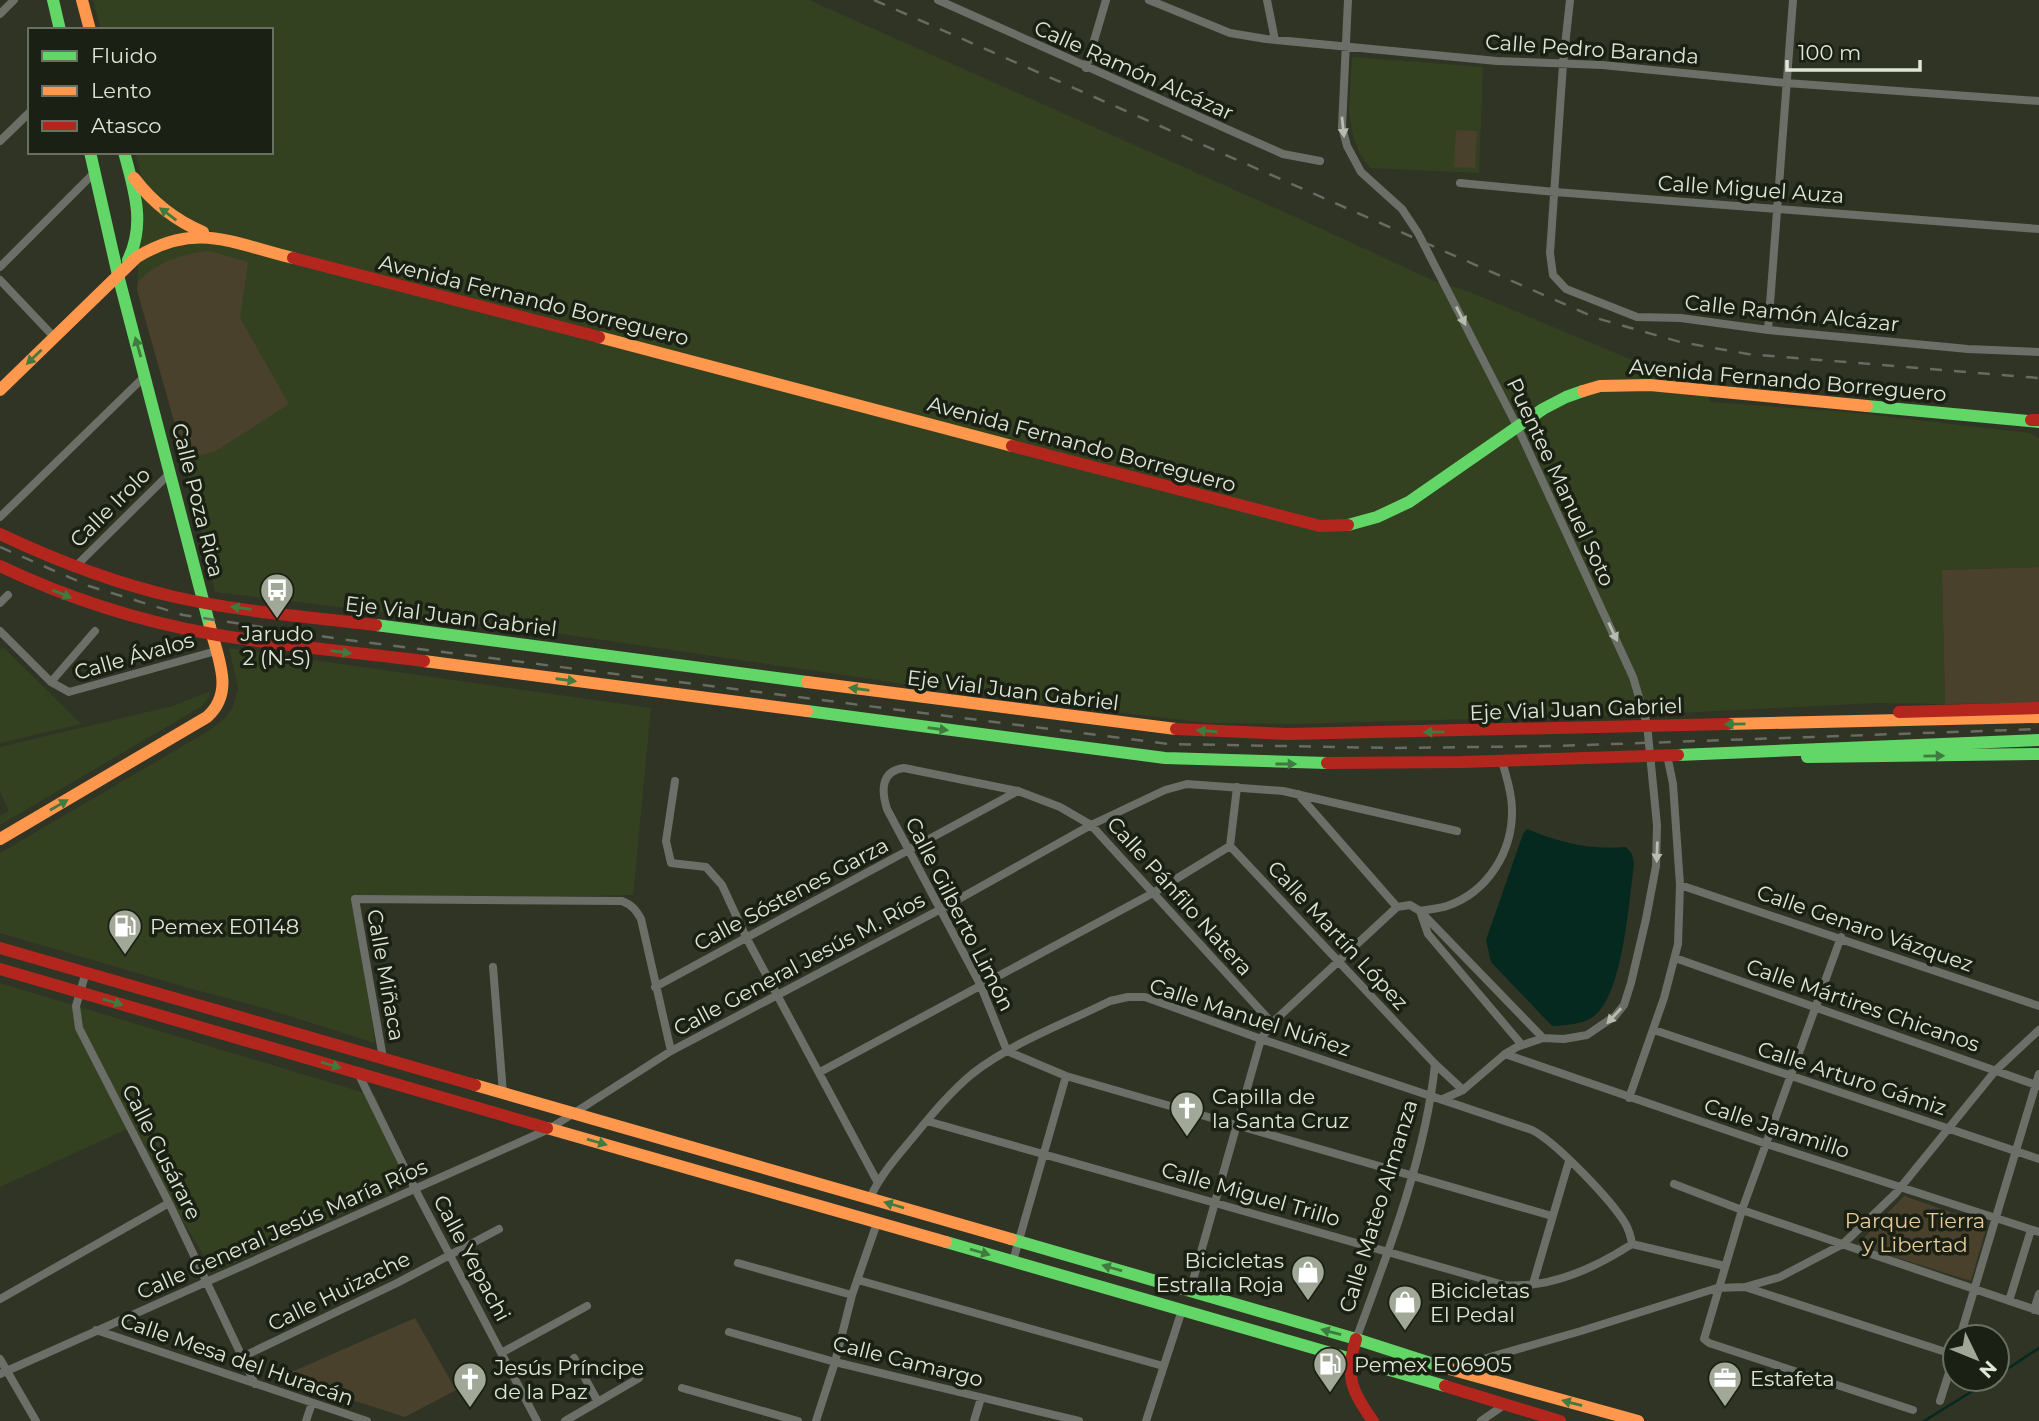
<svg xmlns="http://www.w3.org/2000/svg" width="2039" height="1421" font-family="Montserrat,sans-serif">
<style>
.built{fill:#344121}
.green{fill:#4a412d}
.water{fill:#06291f}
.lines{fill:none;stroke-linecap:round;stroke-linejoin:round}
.stream{stroke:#06291f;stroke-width:2.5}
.street{stroke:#6b6f68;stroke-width:8}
.fast{stroke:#63d668;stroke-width:12}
.slow{stroke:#ff974d;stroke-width:12}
.jam{stroke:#b3261e;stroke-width:12}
.rail{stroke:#676b61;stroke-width:2.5;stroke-dasharray:12 12;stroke-linecap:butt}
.oneway{fill:#b6bcaf}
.oneway2{fill:#3f7b3e}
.labels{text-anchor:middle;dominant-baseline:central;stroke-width:7;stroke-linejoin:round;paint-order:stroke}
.street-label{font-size:21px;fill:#dee6d5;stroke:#1b2014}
.poi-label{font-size:21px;fill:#dee6d5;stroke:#1b2014;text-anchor:start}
.park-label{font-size:21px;fill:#e8ca96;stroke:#1b2014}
</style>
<rect width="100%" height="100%" fill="#2f3425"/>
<path class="built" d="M93 0H809L1311 224 1434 281 1470 292 1632 360 1701 373 1710 402 1848 412 2029 433 2039 438V567L1942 570 1945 704 1875 703 1658 714 1292 724 1207 723 1008 699 562 634 215 592 185 459 137 290 142 178 135 152H271V30H101Z
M1352 57 1483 67 1479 173 1370 168 1360 154 1353 136 1349 111Z
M3 647 81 724 0 743V650Z
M229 648 651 708 633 895 353 901 375 1043 267 1009 185 987 0 933V853L210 730 225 718 233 707 238 689Z
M211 691 208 699 202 706 0 825V816L9 811 0 792V747L173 706Z
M0 983 375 1096 412 1183 214 1272 127 1129 0 1187Z"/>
<path class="green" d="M1456 130 1477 131 1475 168 1454 167Z
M210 251 248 262 240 318 289 404 216 451 185 460 137 290 138 282C156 262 185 253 210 251Z
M2039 567V703L1945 704 1942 570Z
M1904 1196 1987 1225 1971 1281 1857 1245Z
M415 1318 456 1390 405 1417 280 1377Z"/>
<path class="water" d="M1527 829C1561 843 1590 850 1626 847L1632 854 1634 864C1629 900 1623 995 1594 1016 1582 1025 1566 1025 1552 1026L1491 962 1486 940 1523 834Z"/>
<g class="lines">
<path class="stream" d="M1997 1376 2039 1348
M1924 1421 1992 1379"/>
<path class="street" d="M938 0 1283 154 1320 161
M1149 0 1230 33 1266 39 1497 61 1602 65 1786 83 2039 101
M1267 0 1275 40
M1348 0 1342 127 1347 146 1361 172 1402 209 1418 233 1517 426 1633 677 1647 724 1657 825 1656 866 1646 919 1631 983 1624 1005 1615 1016 1587 1035 1564 1039 1543 1038 1517 1047 1505 1054 1463 1090 1443 1099
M1570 0 1563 64 1550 253 1553 275 1566 289 1637 317 1681 318 1768 330 1968 349 2039 352
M0 14 14 0
M1086 68 1106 0
M0 141 30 112
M1460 183 1555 192 2039 229
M0 267 95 172
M0 280 54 337
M1768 330 1793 0
M0 517 146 375
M74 568 171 472
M0 603 8 595
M0 631 51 682 69 692 216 651
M51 682 95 631
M675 781 666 841 671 863 706 867 722 885 746 937 877 1181
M1237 787 1230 846 1435 1064 1463 1090
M1298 794 1397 907
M1680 885 2039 1006
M1397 907 1410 905 1420 911 1543 1038
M1420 911C1429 909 1438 909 1447 906 1488 892 1513 851 1512 809 1512 792 1506 776 1502 761
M1420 911 1428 934 1522 1045
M1841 937 1742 1210 1704 1339 1709 1343 1913 1410
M1675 958 2039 1086
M493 967 503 1093
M86 972 76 1006 79 1028 169 1203 255 1384
M655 987 1018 791
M1272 1023 1091 825 1060 807 1018 791 904 768C881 771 881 790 887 809L980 984 1007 1051 1066 1076 1552 1216
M1654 1030 2039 1159
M1505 1054 1767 1144 2039 1232
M383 1058 355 899 622 901C632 905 636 910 641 919L671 1051
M820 1072 1153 893 1230 846
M358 1073 415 1189 537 1421
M1629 1098 1664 998 1678 944 1680 885 1673 784 1667 755
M927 1121 1504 1285C1548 1289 1595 1268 1632 1244L1725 1266
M1674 1184 1742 1210 2039 1311
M870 1198C880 1176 894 1160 910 1141 929 1118 949 1093 972 1074 1013 1042 1064 1024 1110 1001L1128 997H1145L1261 1039 1532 1130C1556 1142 1611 1200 1625 1223 1629 1230 1631 1237 1632 1244
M1013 1261 1066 1076
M738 1263 852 1295
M858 1280 1163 1366
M1533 1284 1569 1161
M1745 1287 1955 1355
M1190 1291 1261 1039 1272 1023 1397 907
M0 1299 169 1203
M2009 1301 2031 1230
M2034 1310 2039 1294
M96 1330 367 1421
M729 1332 835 1362 1079 1421
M1960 1337 2039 1074
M1356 1339C1388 1253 1426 1155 1435 1064
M503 1352 587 1306
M242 1357 397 1283 499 1229
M574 1358 598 1402
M0 1359 36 1421
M1452 1368 1581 1331 1717 1288 1745 1287 1780 1277 1843 1244 1896 1193 1996 1070 2039 1030
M0 1374 549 1129 671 1051 941 909 1091 825 1165 790 1187 784 1283 791 1457 831
M682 1388 798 1421
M1940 1401 1955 1354
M306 1421 312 1403
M565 1421 639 1378
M816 1421 835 1362 852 1295 877 1223
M974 1421 981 1398
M1146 1421 1182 1310
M1481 1421 1504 1405"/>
<path class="fast" d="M53 0 60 30
M90 152 118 275 210 627
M124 152C134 189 146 224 128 260
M1867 406 2039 422
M1348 525 1377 517 1409 502 1543 409 1566 397 1583 391
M376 625 807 682
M807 711 1165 758 1327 763
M1678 755 2039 740
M1807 757 2039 754
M1011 1239 1356 1339 1446 1368
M946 1242 1445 1386"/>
<path class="slow" d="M82 0 90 30
M134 178C153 203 174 220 203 232
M599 337 1012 446
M0 390 137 257C197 221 231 243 293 258
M1583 391 1600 386 1650 385 1867 406
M424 661 807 711
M807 682 1176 729
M1728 724 2039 717
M0 839 207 717C235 692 218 659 210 627
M475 1085 1011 1239
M547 1128 946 1242
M1446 1368 1638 1421"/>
<path class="jam" d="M293 258 599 337
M2031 420H2039
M1012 446 1320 526 1348 525
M0 534C57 561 114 583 175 597 241 612 310 617 376 625
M0 566C67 598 139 621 212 634 282 646 353 652 424 661
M1899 712 2039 708
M1176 729 1288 734 1728 724
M1327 763 1462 762 1678 755
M0 948 475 1085
M0 969 547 1128
M1356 1339C1345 1376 1351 1391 1373 1421
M1445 1386 1560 1421"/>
<path class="rail" d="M874 0 1596 318 1680 342 1748 354 2039 378
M0 547 89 586 183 615 340 639 1168 744 1393 748 1556 746 2039 729"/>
</g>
<defs><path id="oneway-solid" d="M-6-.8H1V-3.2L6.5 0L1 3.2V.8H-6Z" transform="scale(1.75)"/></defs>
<g class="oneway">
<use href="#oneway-solid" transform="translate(1343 127) rotate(84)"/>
<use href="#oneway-solid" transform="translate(1461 316) rotate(63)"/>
<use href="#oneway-solid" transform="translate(1613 632) rotate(65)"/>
<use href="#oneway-solid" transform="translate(1657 852) rotate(92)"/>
<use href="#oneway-solid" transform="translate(1614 1016) rotate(133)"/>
</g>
<g class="oneway2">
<use href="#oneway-solid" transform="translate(168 214) rotate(-143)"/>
<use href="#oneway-solid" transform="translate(138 347) rotate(-106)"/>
<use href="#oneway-solid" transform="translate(34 357) rotate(136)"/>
<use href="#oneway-solid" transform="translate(62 594) rotate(22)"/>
<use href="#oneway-solid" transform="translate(241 608) rotate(-172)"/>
<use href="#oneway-solid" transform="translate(341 652) rotate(7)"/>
<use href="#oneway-solid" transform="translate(566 680) rotate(8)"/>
<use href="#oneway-solid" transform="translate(859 689) rotate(-172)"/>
<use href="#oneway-solid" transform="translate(1735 724) rotate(179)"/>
<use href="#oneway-solid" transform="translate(938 729) rotate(8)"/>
<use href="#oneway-solid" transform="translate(1207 731) rotate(-176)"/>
<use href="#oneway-solid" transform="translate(1434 732) rotate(179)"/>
<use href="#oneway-solid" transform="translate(1934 756) rotate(-1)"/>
<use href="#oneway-solid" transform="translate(1286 764)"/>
<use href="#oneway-solid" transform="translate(59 805) rotate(-30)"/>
<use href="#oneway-solid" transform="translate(113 1002) rotate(16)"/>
<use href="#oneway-solid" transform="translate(331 1065) rotate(16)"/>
<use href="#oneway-solid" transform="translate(597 1142) rotate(16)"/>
<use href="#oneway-solid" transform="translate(894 1205) rotate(-164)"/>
<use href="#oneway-solid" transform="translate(980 1252) rotate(16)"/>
<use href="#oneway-solid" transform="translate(1112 1268) rotate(-164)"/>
<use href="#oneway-solid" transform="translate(1331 1332) rotate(-165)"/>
<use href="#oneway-solid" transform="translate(1572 1403) rotate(-165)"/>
</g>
<defs>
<g id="bus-pin" transform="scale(1.75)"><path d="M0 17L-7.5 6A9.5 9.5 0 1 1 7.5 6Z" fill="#a1a897" stroke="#1b2014"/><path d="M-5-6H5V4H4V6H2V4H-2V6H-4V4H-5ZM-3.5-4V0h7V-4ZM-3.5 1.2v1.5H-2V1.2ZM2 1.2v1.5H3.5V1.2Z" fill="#fff"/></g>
<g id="fuel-pin" transform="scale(1.75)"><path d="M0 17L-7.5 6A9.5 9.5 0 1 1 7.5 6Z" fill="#a1a897" stroke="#1b2014"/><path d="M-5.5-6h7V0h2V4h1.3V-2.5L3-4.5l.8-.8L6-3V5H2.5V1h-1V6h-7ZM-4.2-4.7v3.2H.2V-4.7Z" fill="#fff"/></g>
<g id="church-pin" transform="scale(1.75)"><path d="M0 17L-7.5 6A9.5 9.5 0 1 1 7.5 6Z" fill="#a1a897" stroke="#1b2014"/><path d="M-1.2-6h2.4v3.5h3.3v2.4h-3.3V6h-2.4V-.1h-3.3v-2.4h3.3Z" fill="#fff"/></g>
<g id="shop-pin" transform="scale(1.75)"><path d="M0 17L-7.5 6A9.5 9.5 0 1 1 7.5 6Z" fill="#a1a897" stroke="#1b2014"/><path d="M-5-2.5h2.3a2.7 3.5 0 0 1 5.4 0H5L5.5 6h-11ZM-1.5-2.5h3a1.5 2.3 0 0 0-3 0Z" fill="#fff"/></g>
<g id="office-pin" transform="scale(1.75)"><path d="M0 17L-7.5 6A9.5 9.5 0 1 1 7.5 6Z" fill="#a1a897" stroke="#1b2014"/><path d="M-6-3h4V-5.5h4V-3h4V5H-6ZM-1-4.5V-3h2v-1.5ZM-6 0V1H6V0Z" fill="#fff"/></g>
</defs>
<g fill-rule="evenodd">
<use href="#bus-pin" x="277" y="590"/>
<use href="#fuel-pin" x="125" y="926"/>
<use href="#church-pin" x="1187" y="1108"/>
<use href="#shop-pin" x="1308" y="1272"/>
<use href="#shop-pin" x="1405" y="1302"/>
<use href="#fuel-pin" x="1330" y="1364"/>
<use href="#office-pin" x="1725" y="1378"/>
<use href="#church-pin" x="470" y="1379"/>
</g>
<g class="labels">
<g class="street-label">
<text transform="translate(1592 49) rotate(4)">Calle Pedro Baranda</text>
<text transform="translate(1134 70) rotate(24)">Calle Ramón Alcázar</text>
<text transform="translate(1751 189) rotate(4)">Calle Miguel Auza</text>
<text transform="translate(534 300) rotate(14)">Avenida Fernando Borreguero</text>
<text transform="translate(1792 313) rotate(6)">Calle Ramón Alcázar</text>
<text transform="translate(1788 380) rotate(5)">Avenida Fernando Borreguero</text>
<text transform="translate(1082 444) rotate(15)">Avenida Fernando Borreguero</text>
<text transform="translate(1561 482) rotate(65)">Puentee Manuel Soto</text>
<text transform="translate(198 500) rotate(76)">Calle Poza Rica</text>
<text transform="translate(110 507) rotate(-45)">Calle Irolo</text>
<text transform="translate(451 616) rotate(7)">Eje Vial Juan Gabriel</text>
<text transform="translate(134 656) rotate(-16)">Calle Ávalos</text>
<text transform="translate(1013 690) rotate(7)">Eje Vial Juan Gabriel</text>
<text transform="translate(1576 709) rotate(-2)">Eje Vial Juan Gabriel</text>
<text transform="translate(791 894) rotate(-28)">Calle Sóstenes Garza</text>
<text transform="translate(1180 896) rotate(48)">Calle Pánfilo Natera</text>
<text transform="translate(960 914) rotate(63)">Calle Gilberto Limón</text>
<text transform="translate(1865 928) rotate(19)">Calle Genaro Vázquez</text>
<text transform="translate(1338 935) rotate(47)">Calle Martín López</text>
<text transform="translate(799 964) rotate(-28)">Calle General Jesús M. Ríos</text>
<text transform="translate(386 975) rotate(80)">Calle Miñaca</text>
<text transform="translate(1863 1005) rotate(19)">Calle Mártires Chicanos</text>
<text transform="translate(1250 1017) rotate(18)">Calle Manuel Núñez</text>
<text transform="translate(1852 1078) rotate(18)">Calle Arturo Gámiz</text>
<text transform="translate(1777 1128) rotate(18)">Calle Jaramillo</text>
<text transform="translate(162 1152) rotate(63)">Calle Cusárare</text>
<text transform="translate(1251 1194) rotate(16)">Calle Miguel Trillo</text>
<text transform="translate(1378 1206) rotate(-73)">Calle Mateo Almanza</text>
<text transform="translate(282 1229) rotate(-24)">Calle General Jesús María Ríos</text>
<text transform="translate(472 1258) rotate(62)">Calle Yepachi</text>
<text transform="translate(339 1291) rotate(-26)">Calle Huizache</text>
<text transform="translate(237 1359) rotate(19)">Calle Mesa del Huracán</text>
<text transform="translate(908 1361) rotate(14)">Calle Camargo</text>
</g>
<g class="poi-label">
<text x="277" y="633" text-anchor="middle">Jarudo<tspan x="277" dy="24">2 (N-S)</tspan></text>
<text x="150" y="926">Pemex E01148</text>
<text x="1212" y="1096">Capilla de<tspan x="1212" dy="24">la Santa Cruz</tspan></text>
<text x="1284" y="1260" text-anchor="end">Bicicletas<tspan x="1284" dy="24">Estralla Roja</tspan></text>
<text x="1430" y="1290">Bicicletas<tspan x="1430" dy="24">El Pedal</tspan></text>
<text x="1354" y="1364">Pemex E06905</text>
<text x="494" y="1367">Jesús Príncipe<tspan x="494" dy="24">de la Paz</tspan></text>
<text x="1750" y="1378">Estafeta</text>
</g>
<g class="park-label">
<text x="1915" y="1220">Parque Tierra<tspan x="1915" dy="24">y Libertad</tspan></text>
</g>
</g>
<rect x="28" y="28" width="245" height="126" fill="#1b2014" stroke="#696f61" stroke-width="2"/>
<rect x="42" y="51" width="35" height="10" fill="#63d668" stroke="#696f61" stroke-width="2"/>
<text x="91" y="63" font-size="21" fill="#dee6d5">Fluido</text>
<rect x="42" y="86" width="35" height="10" fill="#ff974d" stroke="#696f61" stroke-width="2"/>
<text x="91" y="98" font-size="21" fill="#dee6d5">Lento</text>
<rect x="42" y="121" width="35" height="10" fill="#b3261e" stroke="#696f61" stroke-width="2"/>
<text x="91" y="133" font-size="21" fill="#dee6d5">Atasco</text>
<g transform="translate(1976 1358) rotate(133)"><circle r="33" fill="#1b2014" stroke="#696f61" stroke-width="2"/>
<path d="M0-5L12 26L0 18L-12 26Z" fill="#a1a897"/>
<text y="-10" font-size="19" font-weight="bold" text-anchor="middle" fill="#dee6d5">N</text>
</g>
<path d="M1787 60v10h133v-10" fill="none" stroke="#dee6d5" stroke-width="3.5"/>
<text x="1798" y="60" font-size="21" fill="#dee6d5" stroke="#1b2014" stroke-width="5" paint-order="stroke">100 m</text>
</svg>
